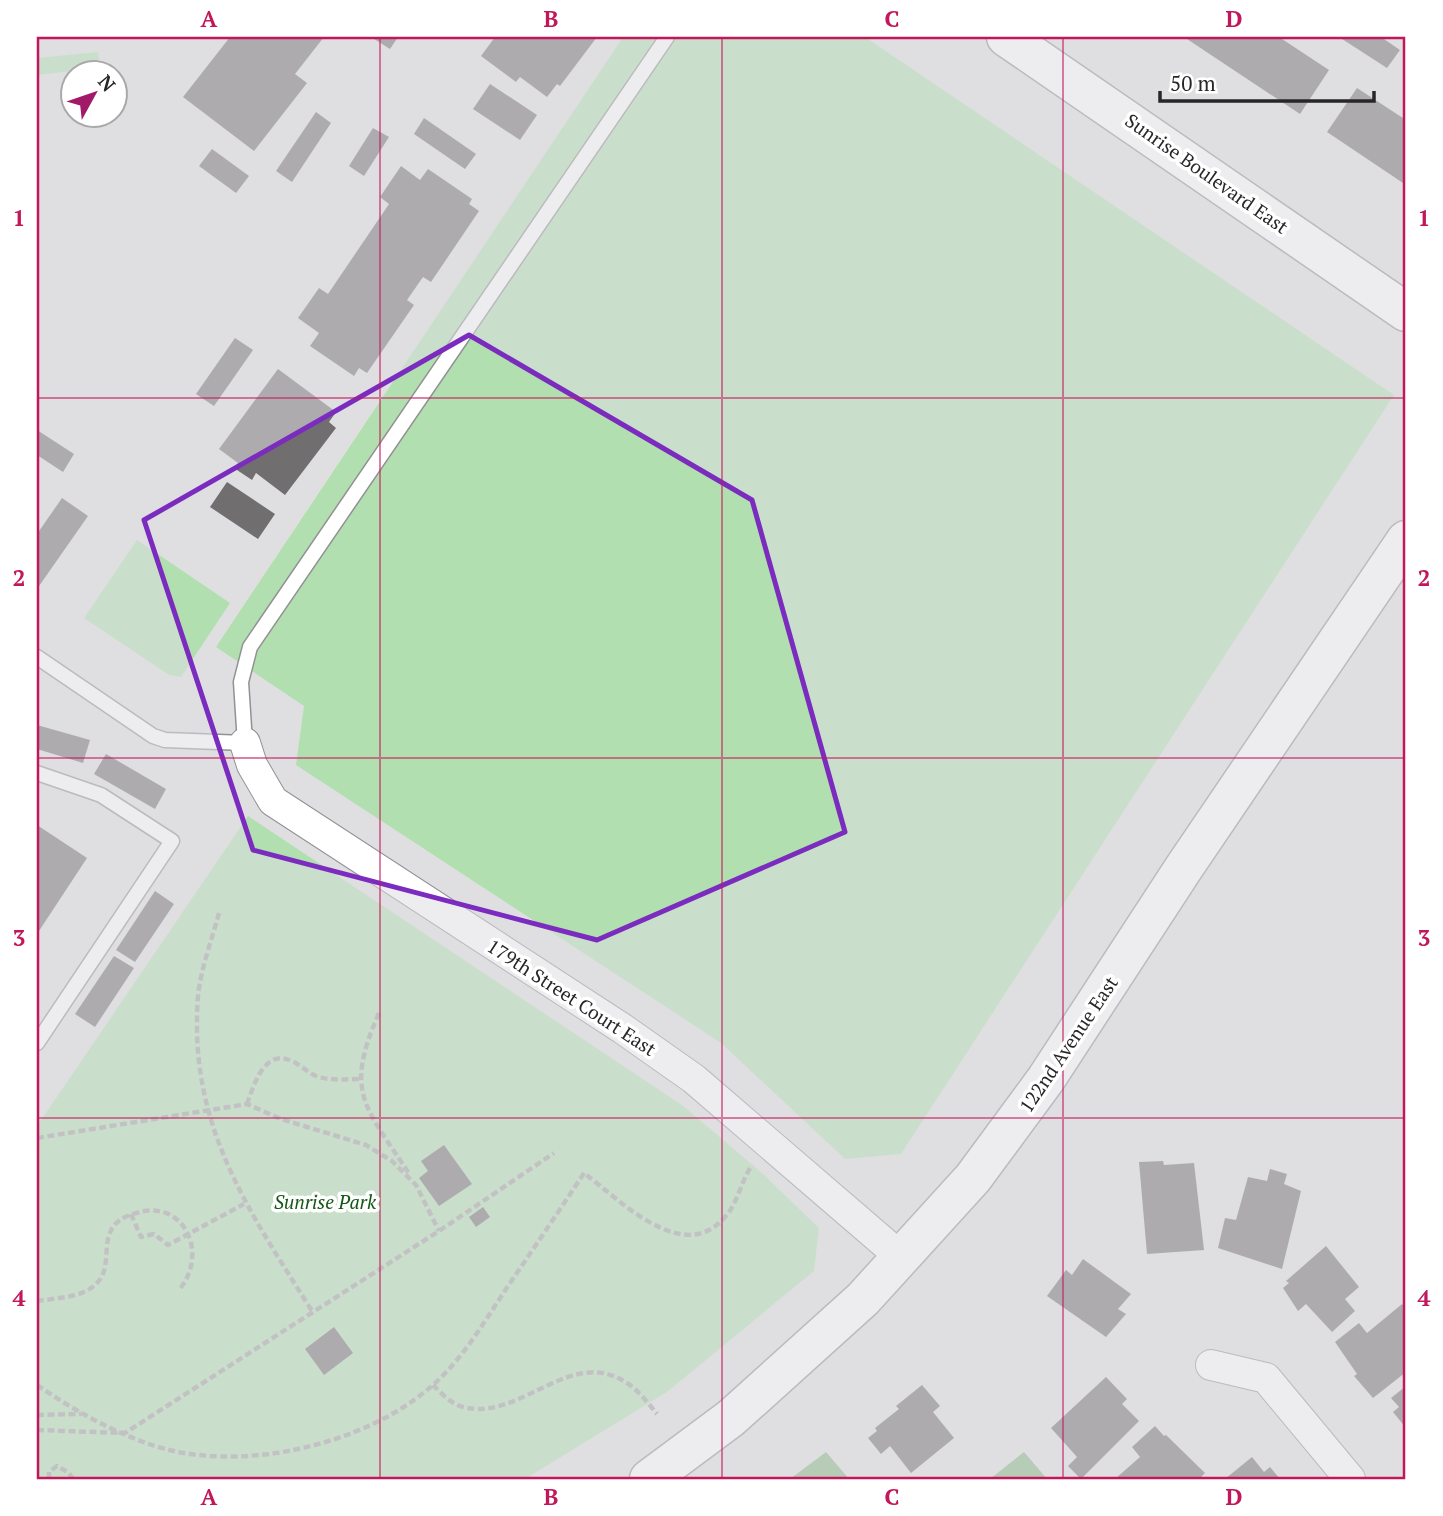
<svg xmlns="http://www.w3.org/2000/svg" width="1443" height="1516" font-family="'PT Serif',serif">
<style>
.green{fill:#b2dfaf}
.forest{fill:#86b583}
.building{fill:#716e70}
.lines{fill:none;stroke-linecap:round;stroke-linejoin:round}
.lane-casing{stroke:#919194;stroke-width:17}
.street-casing{stroke:#919194;stroke-width:32}
.secondary-casing{stroke:#919194;stroke-width:41}
.path{stroke:#a1a1a3;stroke-width:4.5;stroke-dasharray:7 3.5;stroke-linecap:butt}
.lane{stroke:#fff;stroke-width:14}
.street{stroke:#fff;stroke-width:30}
.secondary{stroke:#fff;stroke-width:38}
.marked{fill:none;stroke:#7b2cbf;stroke-width:5;stroke-linejoin:round}
.grid{fill:none;stroke:#c2185b;stroke-width:2;stroke-opacity:0.55}
.labels{text-anchor:middle;dominant-baseline:central;stroke-width:7;stroke-linejoin:round;paint-order:stroke}
.street-label{font-size:19px;fill:#272728;stroke:#fff}
.park-label{font-size:19px;font-style:italic;fill:#155715;stroke:#fff}
.neatline{fill:none;stroke:#c2185b;stroke-width:2.5}
.grid-label{font-size:23px;text-anchor:middle;font-weight:bold;fill:#c2185b}
</style>
<rect width="100%" height="100%" fill="#dfdfe2"/>
<path class="green" d="M623 37H865L1394 395 901 1154 845 1159 721 1043 296 765 304 706 216 647Z
M98 52 100 68 37 75V58Z
M137 540 230 603 181 677 169 675 84 618Z
M248 816 682 1105 762 1173 819 1228 814 1271 667 1392 525 1479H37V1126Z"/>
<path class="forest" d="M826 1452 849 1479H790Z
M1024 1452 1047 1479H990Z"/>
<path class="building" d="M230 37H324L295 74 307 83 254 151 183 97Z
M371 37H398L390 49Z
M495 37H597L560 86 557 84 547 97 520 77 516 82 481 56Z
M1184 37H1279L1329 70 1300 114Z
M1339 37H1381L1400 50 1387 68Z
M490 84 537 115 520 140 473 109Z
M1357 88 1406 120V185L1327 132Z
M316 112 331 123 292 182 276 171Z
M424 118 476 154 465 169 414 134Z
M373 128 389 137 364 176 349 166Z
M212 149 249 176 236 193 199 166Z
M401 166 420 180 428 169 472 199 469 204 479 211 431 282 423 277 407 300 414 305 367 373 359 368 354 376 310 346 319 333 298 318 319 288 328 294 389 204 380 197Z
M235 338 253 350 214 406 196 394Z
M278 369 336 412 329 422 336 428 285 495 256 473 252 480 234 468 238 463 219 449Z
M37 430 74 454 63 472 37 455Z
M227 482 275 514 258 539 210 507Z
M62 498 88 516 37 589V534Z
M37 725 90 740 83 763 37 749Z
M106 754 166 789 155 809 94 774Z
M37 825 87 858 37 934Z
M155 891 174 904 135 962 116 950Z
M114 956 134 968 95 1027 75 1014Z
M444 1145 472 1184 439 1206 419 1178 428 1171 421 1161Z
M1163 1161 1164 1165 1194 1163 1204 1250 1147 1254 1139 1162Z
M1270 1169 1287 1174 1284 1184 1301 1191 1282 1269 1218 1248 1225 1218 1236 1220 1248 1177 1267 1181Z
M483 1207 490 1217 476 1227 469 1217Z
M1326 1246 1359 1287 1345 1299 1355 1311 1332 1332 1306 1304 1298 1311 1283 1288 1289 1283 1286 1281Z
M1083 1259 1131 1294 1118 1309 1126 1314 1106 1337 1047 1296 1066 1270 1072 1275Z
M1402 1304 1406 1309V1372L1373 1398 1354 1376 1357 1374 1335 1342 1359 1323 1367 1333Z
M334 1327 353 1353 324 1375 305 1349Z
M1106 1377 1127 1399 1122 1404 1139 1421 1081 1479 1068 1466 1077 1457 1051 1428Z
M922 1385 940 1406 933 1412 954 1438 911 1473 890 1446 881 1454 868 1438 877 1431 875 1428 899 1409 896 1406Z
M1406 1386V1428L1393 1412 1399 1407 1391 1398Z
M1155 1426 1164 1436 1166 1435 1205 1473 1199 1479H1115L1140 1457 1132 1447Z
M1252 1457 1264 1472 1270 1467 1280 1479H1225Z"/>
<g class="lines">
<g class="lane-casing">
<path id="lane" d="M37 657 153 736 165 740 245 743 241 682 250 647 667 37
M37 773 101 795 172 841 37 1043"/>
</g>
<g class="street-casing">
<path id="street" d="M245 743 252 765 273 801 623 1029 694 1079 902 1258
M1211 1365 1266 1378 1350 1479"/>
</g>
<g class="secondary-casing">
<path id="secondary" d="M1006 37 1406 312
M649 1479 731 1418 863 1299 973 1178 1046 1079 1183 869 1406 540"/>
</g>
<path class="path" d="M219 913C212 939 201 968 198 996 188 1124 247 1208 312 1311
M379 1013C343 1094 366 1107 410 1175
M247 1104C254 1085 264 1048 292 1061 301 1065 308 1073 316 1076 330 1081 345 1079 360 1079
M37 1138 247 1104 281 1119 366 1145 392 1161 416 1185 439 1231
M131 1214 141 1237 154 1234 168 1245 244 1204
M37 1301C56 1298 83 1298 97 1283 118 1262 89 1223 140 1212 185 1201 209 1254 179 1290
M37 1385C72 1409 109 1430 149 1444 236 1475 366 1446 434 1384 463 1358 483 1324 504 1292 531 1252 558 1213 584 1173 621 1201 683 1266 725 1217 738 1203 741 1181 752 1165
M433 1385C441 1393 451 1404 463 1407 521 1422 570 1345 627 1383 639 1391 648 1403 657 1414
M37 1415 81 1414
M37 1430 125 1433 439 1231 554 1153
M49 1479V1472L57 1466 69 1473 73 1479"/>
<use href="#lane" class="lane"/>
<use href="#street" class="street"/>
<use href="#secondary" class="secondary"/>
</g>
<path d="M0 0H1443V1516H0ZM469 335 752 500 845 832 597 940 253 850 144 520Z" fill="#dfdfe2" fill-opacity=".55" fill-rule="evenodd"/>
<path class="marked" d="M469 335 752 500 845 832 597 940 253 850 144 520Z"/>
<path class="grid" d="M380 37V1479M722 37V1479M1063 37V1479M37 398H1406M37 758H1406M37 1118H1406"/>
<g class="labels">
<g class="street-label">
<text transform="translate(1207 173) rotate(35)">Sunrise Boulevard East</text>
<text transform="translate(572 997) rotate(33)">179th Street Court East</text>
<text transform="translate(1068 1044) rotate(-56)">122nd Avenue East</text>
</g>
<g class="park-label">
<text x="325" y="1201">Sunrise Park</text>
</g>
</g>
<rect width="1443" height="1516" fill="none" stroke="#ffffff" stroke-width="77"/>
<g transform="translate(94 94) rotate(50)"><circle r="33" fill="#ffffff" stroke="#a9a9a9" stroke-width="2"/>
<path d="M0-5L12 26L0 18L-12 26Z" fill="#a01a68"/>
<text y="-10" font-size="19" font-weight="bold" text-anchor="middle" fill="#272728">N</text>
</g>
<path d="M1160 91v10h214v-10" fill="none" stroke="#272728" stroke-width="3.5"/>
<text x="1170" y="91" font-size="21" fill="#272728" stroke="#ffffff" stroke-width="5" paint-order="stroke">50 m</text>
<rect x="38" y="38" width="1366" height="1440" class="neatline"/>
<g class="grid-label">
<text x="209" y="27">A</text>
<text x="551" y="27">B</text>
<text x="892" y="27">C</text>
<text x="1234" y="27">D</text>
<text x="19" y="226">1</text>
<text x="1424" y="226">1</text>
<text x="19" y="586">2</text>
<text x="1424" y="586">2</text>
<text x="19" y="946">3</text>
<text x="1424" y="946">3</text>
<text x="19" y="1306">4</text>
<text x="1424" y="1306">4</text>
<text x="209" y="1505">A</text>
<text x="551" y="1505">B</text>
<text x="892" y="1505">C</text>
<text x="1234" y="1505">D</text>
</g>
</svg>
